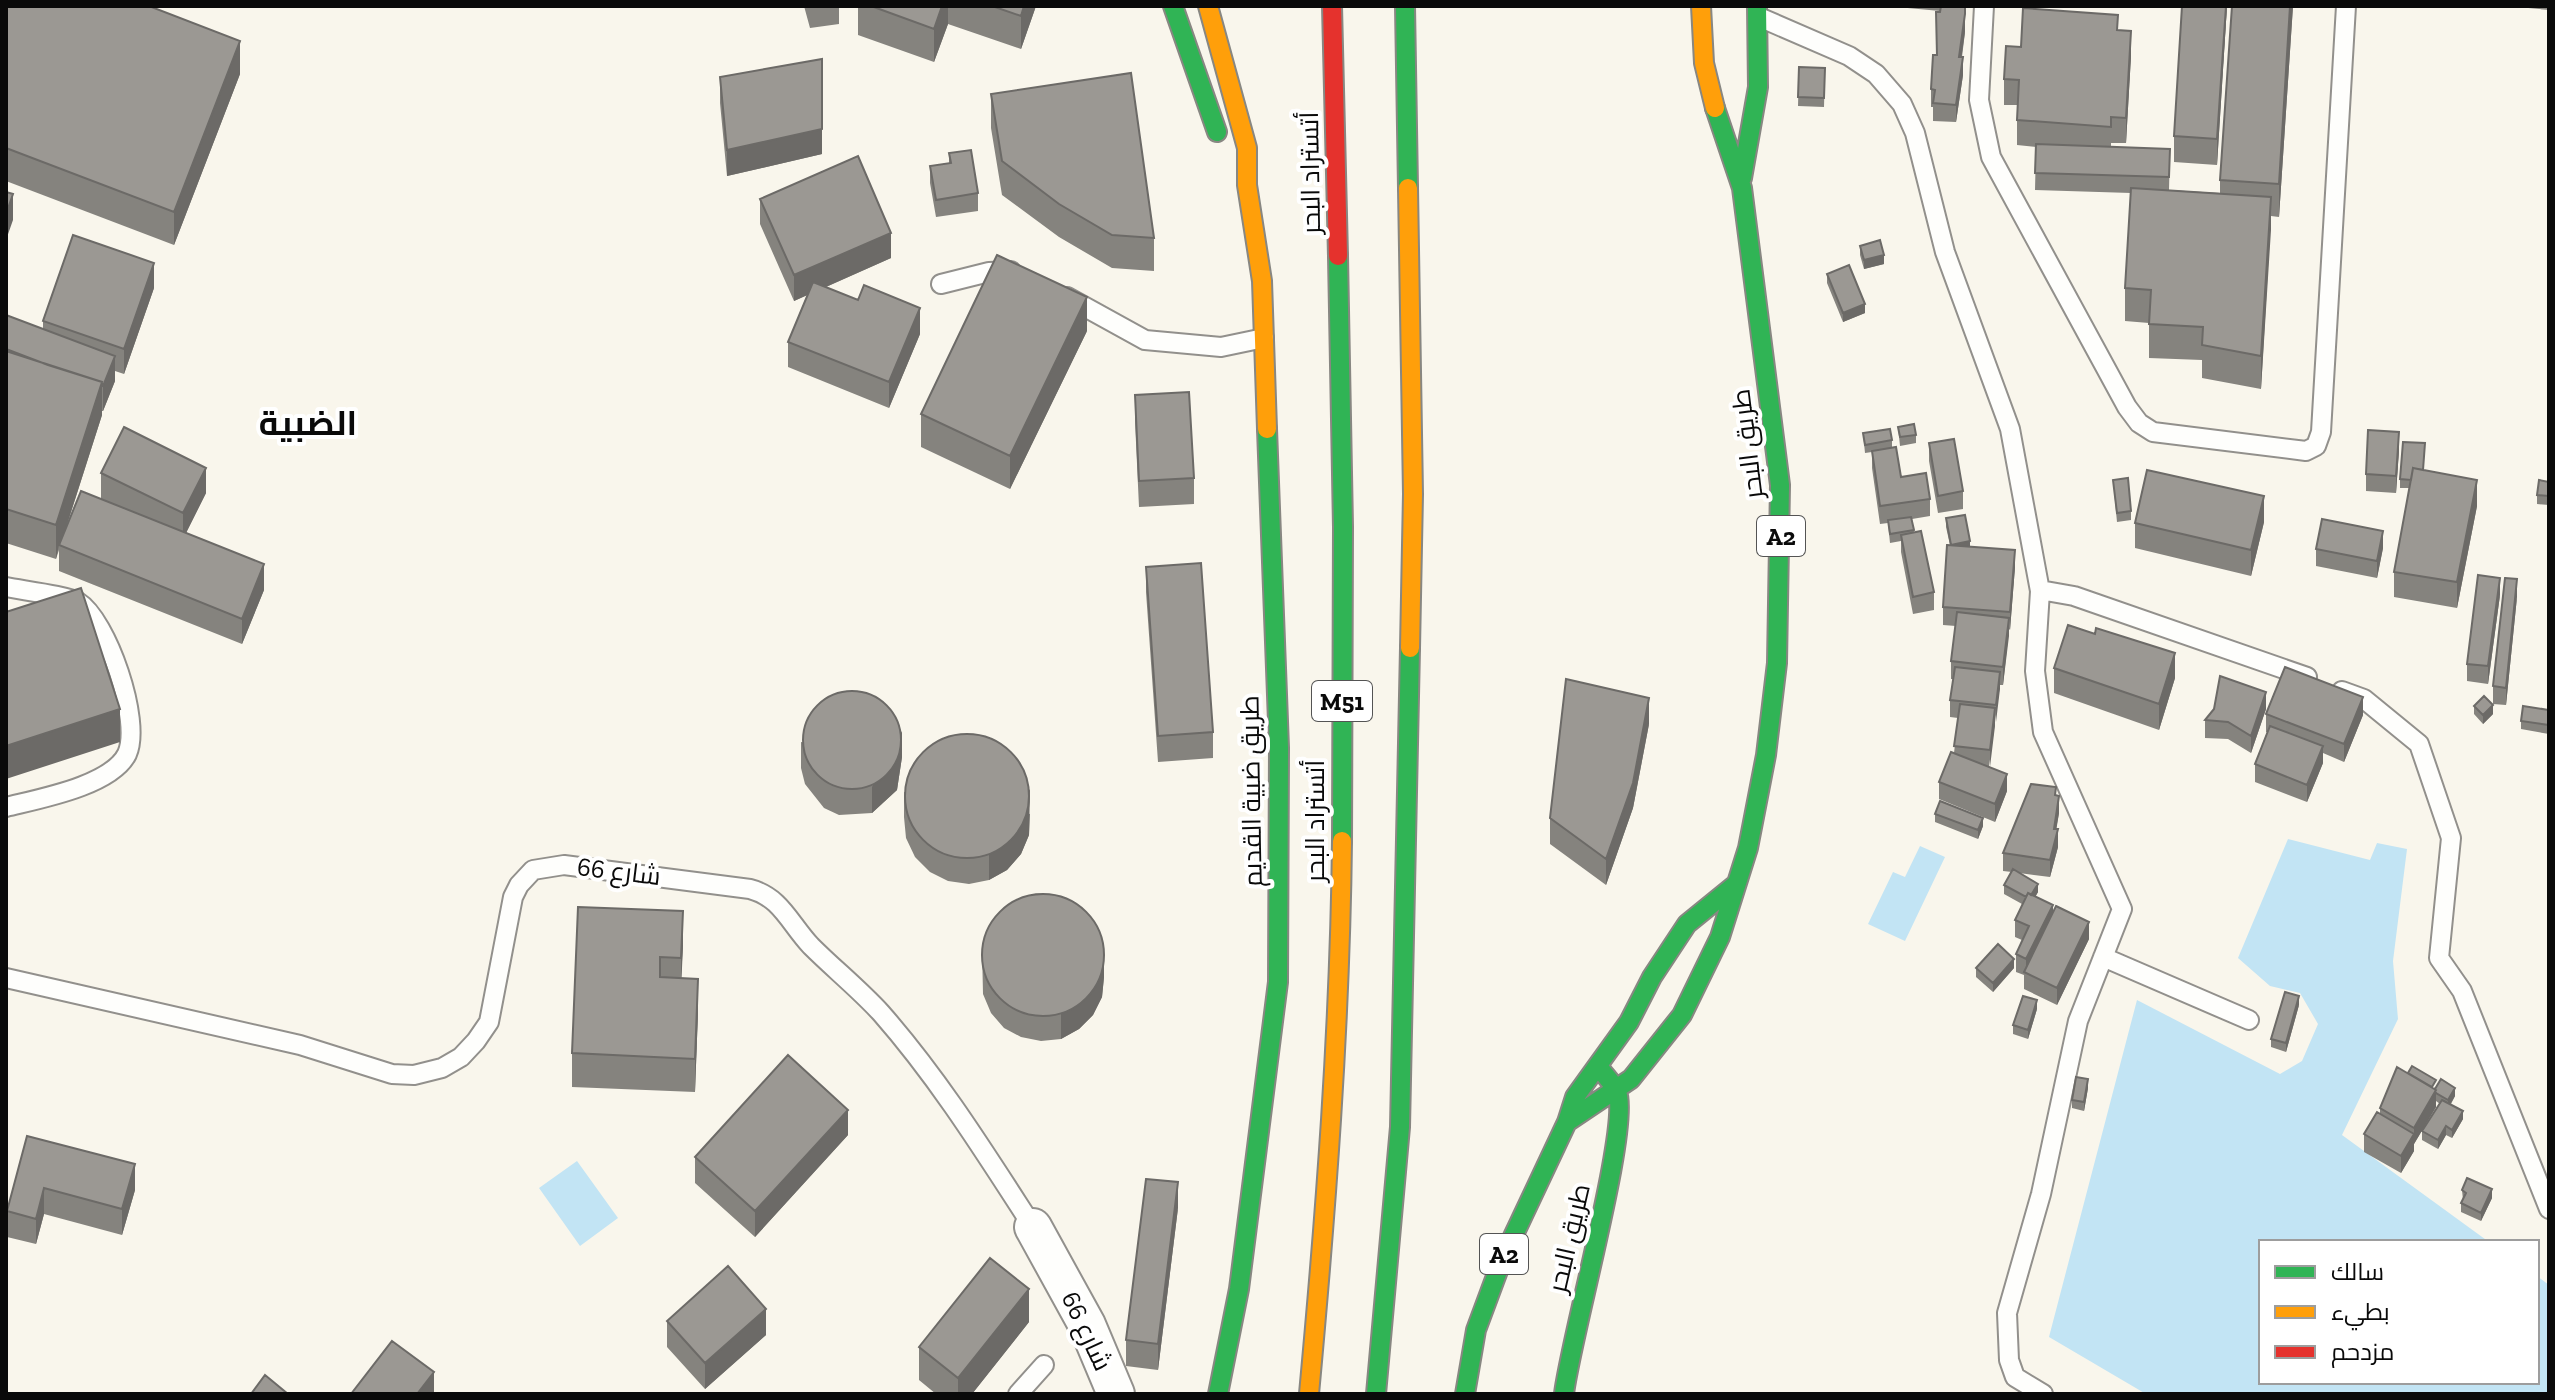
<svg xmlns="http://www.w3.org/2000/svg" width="2555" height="1400" font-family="'Zilla Slab',Cairo,serif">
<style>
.water{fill:#c2e4f4}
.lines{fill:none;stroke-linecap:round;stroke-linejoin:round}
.lane-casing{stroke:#92908c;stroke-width:22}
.street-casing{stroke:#92908c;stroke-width:40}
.fast-casing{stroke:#888782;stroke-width:22}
.slow-casing{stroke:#888782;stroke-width:22}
.jam-casing{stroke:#888782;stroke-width:22}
.lane{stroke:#fefefc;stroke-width:18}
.street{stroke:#fefefc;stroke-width:36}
.fast{stroke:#30b455;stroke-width:18}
.slow{stroke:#ff9f0a;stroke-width:18}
.jam{stroke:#e5322d;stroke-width:18}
.wall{fill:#85837e}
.shaded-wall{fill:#6c6a67}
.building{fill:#9b9893;stroke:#6c6a67;stroke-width:2}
.labels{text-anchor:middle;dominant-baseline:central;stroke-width:8;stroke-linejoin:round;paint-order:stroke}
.shield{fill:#fff;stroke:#545454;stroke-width:2}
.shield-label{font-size:24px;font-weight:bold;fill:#0a0a0a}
.street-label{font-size:26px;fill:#0a0a0a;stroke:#fff}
.district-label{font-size:34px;font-weight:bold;fill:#0a0a0a;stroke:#fff}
</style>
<rect width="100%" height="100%" fill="#f9f6ec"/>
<path class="water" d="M2288 839 2370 860 2377 843 2407 849 2393 961 2398 1019 2342 1135 2489 1242H2261V1382H2537V1276L2549 1285V1394H2146L2049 1337 2137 1000 2280 1074 2302 1061 2318 1024 2300 993 2270 986 2238 958Z
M1920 846 1945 857 1905 941 1868 924 1893 872 1905 877Z
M577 1161 618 1218 580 1246 539 1188Z"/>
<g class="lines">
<g class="lane-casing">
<path id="lane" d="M1984 6 1979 100 1991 157 2127 407 2139 423 2153 432 2306 451 2316 446 2321 432 2346 6
M1759 17 1849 56 1876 74 1902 104 1915 133 1945 252 2010 429 2040 591 2035 671 2043 732 2122 909 2078 1021 2041 1194 2007 1313 2009 1360 2015 1377 2043 1394
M941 284 989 272 1011 271
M1067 297 1145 340 1221 347 1264 338
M6 587C20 590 69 596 78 602 107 620 142 721 127 754 111 786 38 799 6 807
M2040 590 2074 596 2307 677
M2342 691 2364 699 2419 744 2451 838 2439 958 2462 991 2549 1209
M2103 957 2249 1020
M6 978 300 1045 392 1074 414 1075 442 1068 461 1057 476 1041 489 1022 513 897 519 885 533 870 564 865 750 889C781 897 790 924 811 946 834 969 859 989 881 1013 939 1079 985 1153 1033 1227
M1018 1394 1044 1365"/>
</g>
<g class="street-casing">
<path id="street" d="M1033 1227 1087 1325 1116 1394"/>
</g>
<g class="fast-casing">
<path id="fast" d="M1173 6 1217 132
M1405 6 1408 188
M1742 178 1758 87 1757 6
M1338 256 1343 527 1342 841
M1567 1122 1631 1079 1682 1015 1720 937 1748 848 1766 755 1777 663 1780 485 1742 188 1715 108
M1218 1394 1239 1289 1278 982 1279 748 1267 429
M1376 1394 1400 1127 1410 648
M1465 1394 1476 1330 1502 1260 1567 1122 1575 1097 1629 1022 1652 977 1687 924 1735 885
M1564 1394C1570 1340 1631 1125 1617 1092 1613 1083 1604 1075 1599 1067"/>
</g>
<g class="slow-casing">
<path id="slow" d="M1208 6 1247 148V185L1262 281 1267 429
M1701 6 1704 63 1715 108
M1408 188 1413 494 1410 648
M1309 1394C1326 1210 1340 1026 1342 841"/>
</g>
<g class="jam-casing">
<path id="jam" d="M1332 6 1338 256"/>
</g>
<use href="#lane" class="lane"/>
<use href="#street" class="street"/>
<use href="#fast" class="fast"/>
<use href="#slow" class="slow"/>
<use href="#jam" class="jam"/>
</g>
<path class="wall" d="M6 6 240 74 174 245 6 181Z
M804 6H839V24L810 28Z
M858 6H1036L1021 49 948 24 934 62 858 35Z
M1886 6H1940V11Z
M2182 6H2227L2217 165 2174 162V136Z
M2293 6 2279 217 2271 216 2261 389 2202 378V360L2149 358V323L2125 321V288L2131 193 2035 190 2036 147 2017 145V105H2004V79L2021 47 2118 30 2131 56 2126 143H2111V147L2170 149 2169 190 2220 193V180Z
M2506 6H2549V10Z
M1965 32 1962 57 1963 75 1956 122 1933 121V107H1931V89L1937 55Z
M1799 67 1825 68 1824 107 1798 106Z
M720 77 822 154 727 176 720 103Z
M991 94 1154 238V271L1112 268 1059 237 1002 195 991 128Z
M949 153 978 193V211L936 217 930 183V166L949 163Z
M760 199 891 258 826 287 858 300 920 334 889 408 788 367V342L807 295 794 301 760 224Z
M1860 246 1884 264 1864 269 1860 255Z
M1827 274 1865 313 1843 322 1827 283Z
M154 288 124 374 115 371V381L103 411H102V415L66 528 101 499V473L206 493 186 533 264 590 242 644 59 571V550L56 559 6 543V315L43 329V321Z
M1087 331 1010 489 921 447V414Z
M1135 395 1194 478V504L1139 507 1135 421Z
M1898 427 1916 435V443L1900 446Z
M1863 433 1892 440V448L1901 477 1930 499V516L1912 519 1914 532 1934 592V610L1913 614 1901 552V541L1890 543 1888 523 1880 524 1872 468V452L1865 453Z
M1929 443 1963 491V509L1938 513 1929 461Z
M2399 450 2396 493 2366 491V474Z
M2423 470 2477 506 2457 608 2394 597V572L2410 488H2400V479Z
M2113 480 2131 511V520L2117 522Z
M2549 482V505L2537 504V495Z
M1946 518 1970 547 2015 567 2010 630 2009 629 2003 685H2000L1989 767 2007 791 1995 822 1939 799V782L1954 753 1958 718 1950 717V700L1953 679H1951V661L1956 626 1943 625V607L1950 545 1946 527Z
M2264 522 2251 576 2135 548V523Z
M2383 548 2377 578 2316 566V549Z
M1146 567 1213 732V758L1158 762 1146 592Z
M2500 595 2488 684 2467 681V664Z
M2517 597 2506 705 2493 704V686Z
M2054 668 2175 678 2159 730 2054 693Z
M2474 706 2493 714 2483 724 2474 714Z
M2266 709 2251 753 2228 739 2205 738V720Z
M2549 710V734L2521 729V721Z
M2266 714 2363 715 2344 762 2323 753V763L2307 802 2255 782V764L2267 732H2266Z
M1649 724 1633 808 1606 885 1550 844V818Z
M801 742 902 757 897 790 872 813 839 815 824 808 805 784 801 768Z
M904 792 1030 814 1029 835 1021 854 1007 870 989 880 969 884 948 881 930 872 915 857 906 838 904 817Z
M2056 795 2059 813 2056 829 2058 847 2050 877 2019 873 2038 892 2035 897 2053 913 2089 939 2057 1005 2024 989V975L2016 972V954L2022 940 2015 937V920L2022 904 2004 894V885L2012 872 2003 871V853Z
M1935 814 1983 826 1978 839 1935 822Z
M578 907 683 945 681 978 698 1012 695 1092 572 1087V1053Z
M982 949 1104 977 1102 997 1093 1015 1079 1029 1061 1039 1041 1041 1021 1037 1004 1028 991 1013 983 994Z
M1976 968H2014L1993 992 1976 977Z
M2299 1005 2286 1052 2271 1047V1039Z
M2037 1009 2028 1039 2013 1034V1025Z
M2436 1087 2455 1096 2451 1104 2463 1119 2452 1138 2446 1135 2438 1149 2422 1140V1131L2440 1104 2436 1101V1107L2414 1144V1151L2401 1173 2364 1152V1134L2380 1113V1108Z
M2088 1088 2084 1111 2072 1108V1100Z
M848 1135 755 1237 695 1183V1157Z
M27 1136 135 1190 122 1235 44 1214 36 1244 7 1237V1211Z
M2462 1190 2492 1198 2481 1221 2461 1212V1203L2463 1200Z
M1178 1208 1158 1370 1126 1366V1340Z
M667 1321 766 1335 705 1389 667 1347Z
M1029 1322 972 1394H936L919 1380V1347Z"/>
<path class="shaded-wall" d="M942 6H948V24L934 62V29Z
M1024 6H1036L1021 49V16Z
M2226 6H2227L2217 165V139Z
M2290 6H2293L2279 217V184Z
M1965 14V32L1959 74V57Z
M2131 31V56L2126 143V118Z
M240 41V74L174 245V212Z
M1963 57V75L1956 122V105Z
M822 129V154L727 176V150Z
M13 194V220L6 240V214Z
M2271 197V230L2261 389V356Z
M891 233V258L794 301V275Z
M1884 255V264L1864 269V260Z
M154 263V288L124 374V349Z
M1087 297V331L1010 489V456Z
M1865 304V313L1843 322V313Z
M920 308V334L889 408V382Z
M115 356V381L103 411V386Z
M102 382V415L60 546 59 545 56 559V525Z
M2399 432V450L2396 493V476Z
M206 468V493L183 539V513Z
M2477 480V506L2457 608V582Z
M2264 496V522L2251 576V550Z
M2383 531V548L2377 578V561Z
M1970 541V550L1951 545Z
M2015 550V567L2010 630V612Z
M264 564V590L242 644V619Z
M2500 578V595L2488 684V666Z
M2517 579V597L2506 705V688Z
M2009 618V636L2003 685V667Z
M2175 653V678L2159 730V704Z
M2000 672V689L1996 722V705Z
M2266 692V709L2251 753V736Z
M2363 697V715L2344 762V744Z
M1649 698V724L1633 808 1606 885V859Z
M2493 705V714L2483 724V715Z
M1995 708V726L1990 767V750Z
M120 709V742L6 779V746Z
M902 731V757L897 790 872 813V787Z
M2323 746V763L2307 802V785Z
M2007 774V791L1995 822V804Z
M1030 789 1029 835 1021 854 1007 870 989 880V855Z
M2059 796V813L2054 844 2058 829V847L2050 877V860Z
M1983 818V826L1978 839V830Z
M2038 884V892L2029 908V899Z
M2053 905V922L2026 973V959Z
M683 911V945L681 991V958Z
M2089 922V939L2057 1005V988Z
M1104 951V977L1102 997 1093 1015 1079 1029 1061 1039V1013Z
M2014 959V968L1993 992V983Z
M698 979V1012L695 1092V1059Z
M2299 996V1005L2286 1052V1043Z
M2037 1000V1009L2028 1039V1030Z
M2088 1079V1088L2084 1111V1102Z
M2455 1088V1096L2448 1108V1100Z
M2436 1090V1107L2414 1144V1151L2401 1173V1156L2414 1135V1128Z
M848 1110V1135L755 1237V1211Z
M2463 1111V1119L2452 1138V1130Z
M2446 1126V1135L2438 1149V1140Z
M135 1164V1190L122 1235V1209Z
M1178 1182V1208L1158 1370V1344Z
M44 1188V1214L36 1244V1219Z
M2492 1189V1198L2481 1221V1213Z
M1029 1289V1322L972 1394H958V1378Z
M766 1309V1335L705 1389V1363Z
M434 1372V1394H417Z"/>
<path class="building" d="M6 6H149L240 41 174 212 6 148Z
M871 6H942L934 29Z
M992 6H1024L1021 16Z
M1941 6H1965V14L1959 57H1963L1956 105 1933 103 1935 90 1931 89 1933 55H1937L1936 12H1940Z
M2182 6H2226L2217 139 2174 136Z
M2232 6H2290L2279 184 2220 180Z
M2023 8 2118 15 2117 30 2131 31 2126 118 2111 117V127L2017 120 2019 80 2004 79 2006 46 2021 47Z
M822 59V129L727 150 720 77Z
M1799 67 1825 68 1824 98 1798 97Z
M1131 73 1154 238 1112 235 1059 204 1002 161 991 94Z
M2036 144 2170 149 2169 177 2035 173Z
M971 150 978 193 936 200 930 166 951 163 949 153Z
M858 156 891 233 794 275 760 199Z
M2131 188 2271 197 2261 356 2202 345 2203 327 2149 324 2151 290 2125 288Z
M6 192 13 194 6 214Z
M73 235 154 263 124 349 43 321Z
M1880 240 1884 255 1864 260 1860 246Z
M997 255 1087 297 1010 456 921 414Z
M1849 265 1865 304 1843 313 1827 274Z
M813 282 858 300 864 285 920 308 889 382 788 342Z
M6 315 115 356 103 386 102 385V382L48 365 6 349Z
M6 351 102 382 56 525 6 509Z
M1189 392 1194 478 1139 481 1135 395Z
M1914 424 1916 435 1900 437 1898 427Z
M124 427 206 468 183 513 101 473Z
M1890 429 1892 440 1865 445 1863 433Z
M2368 430 2399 432 2396 476 2366 474Z
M1954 439 1963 491 1938 496 1929 443Z
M2403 442 2425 443 2423 470 2413 468 2411 480 2400 479Z
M1896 447 1901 477 1926 473 1930 499 1880 506 1872 451Z
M2413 468 2477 480 2457 582 2394 572Z
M2147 470 2264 496 2251 550 2135 523Z
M2128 478 2131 511 2117 513 2113 480Z
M2539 480 2549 482V496L2537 495Z
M81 491 264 564 242 619 59 545Z
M1965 515 1970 541 1951 545 1946 518Z
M1911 517 1914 530 1890 534 1888 520Z
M2322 519 2383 531 2377 561 2316 549Z
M1921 531 1934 592 1913 597 1901 535Z
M1947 545 2015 550 2010 612 1943 607Z
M1201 563 1213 732 1158 736 1146 567Z
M2478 575 2500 578 2488 666 2467 664Z
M2505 578 2517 579 2506 688 2493 686Z
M81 588 120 709 6 746V612Z
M1957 612 2009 618 2003 667 1951 661Z
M2068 625 2095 634 2096 628 2175 653 2159 704 2054 668Z
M1955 667 2000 672 1996 705 1950 700Z
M2285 667 2363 697 2344 744 2266 714Z
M2220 676 2266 692 2251 736 2228 722 2205 720 2214 709Z
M1566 679 1649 698 1633 783 1606 859 1550 818Z
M803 740a49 49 0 1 1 98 0a49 49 0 1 1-98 0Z
M2484 696 2493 705 2483 715 2474 706Z
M1960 704 1995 708 1990 750 1954 746Z
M2523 706 2549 710V725L2521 721Z
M2270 726 2323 746 2307 785 2255 764Z
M905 796a62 62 0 1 1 124 0a62 62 0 1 1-124 0Z
M1951 752 2007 774 1995 804 1939 782Z
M2031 784 2056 787 2055 795 2059 796 2054 829H2058L2050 860 2003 853Z
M1940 801 1983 818 1978 830 1935 814Z
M2013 869 2038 884 2031 895 2028 893 2026 897 2004 885Z
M2028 893 2053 905 2026 959 2016 954 2029 926 2015 920Z
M982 955a61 61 0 1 1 122 0a61 61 0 1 1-122 0Z
M2056 906 2089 922 2057 988 2024 972Z
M578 907 683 911 681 958 660 957V977L698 979 695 1059 572 1053Z
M1998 944 2014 959 1993 983 1976 968Z
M2285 992 2299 996 2286 1043 2271 1039Z
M2023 996 2037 1000 2028 1030 2013 1025Z
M788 1055 848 1110 755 1211 695 1157Z
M2412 1066 2436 1080 2432 1087 2408 1073Z
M2397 1067 2436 1090 2414 1128 2380 1108Z
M2076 1077 2088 1079 2084 1102 2072 1100Z
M2441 1079 2455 1088 2448 1100 2436 1093 2435 1089Z
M2442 1100 2463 1111 2452 1130 2446 1126 2438 1140 2422 1131Z
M2377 1112 2414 1134 2401 1156 2364 1134Z
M27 1136 135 1164 122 1209 44 1188 36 1219 7 1211Z
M2467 1178 2492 1189 2481 1213 2461 1203 2466 1193 2462 1190Z
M1146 1179 1178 1182 1158 1344 1126 1340Z
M990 1258 1029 1289 958 1378 919 1347Z
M728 1266 766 1309 705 1363 667 1321Z
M392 1341 434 1372 417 1394H351Z
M265 1375 288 1394H251Z"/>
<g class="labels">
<g class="shield">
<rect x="1757" y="516" width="48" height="40" rx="6"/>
<rect x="1312" y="681" width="60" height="40" rx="6"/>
<rect x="1480" y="1234" width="48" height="40" rx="6"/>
</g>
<g class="shield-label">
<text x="1781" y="536">A2</text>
<text x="1342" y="701">M51</text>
<text x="1504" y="1254">A2</text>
</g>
<g class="street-label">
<text transform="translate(1310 173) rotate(-91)">أتستراد البحر</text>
<text transform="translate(1747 444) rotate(-97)">طريق البحر</text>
<text transform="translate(1251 791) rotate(-91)">طريق ضبية القديم</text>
<text transform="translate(1315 821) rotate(-90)">أتستراد البحر</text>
<text transform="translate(619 871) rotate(7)">شارع 66</text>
<text transform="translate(1569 1238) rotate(-77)">طريق البحر</text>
<text transform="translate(1087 1331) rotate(65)">شارع 66</text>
</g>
<g class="district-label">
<text x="308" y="423">الضبية</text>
</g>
</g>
<rect width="2555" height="1400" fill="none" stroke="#0a0a0a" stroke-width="16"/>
<rect x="2259" y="1240" width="280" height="144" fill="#ffffff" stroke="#9d9d9d" stroke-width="2"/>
<rect x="2275" y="1266" width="40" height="12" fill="#30b455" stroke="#9d9d9d" stroke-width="2"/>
<text x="2331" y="1280" font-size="24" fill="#0a0a0a">سالك</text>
<rect x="2275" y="1306" width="40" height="12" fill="#ff9f0a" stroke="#9d9d9d" stroke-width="2"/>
<text x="2331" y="1320" font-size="24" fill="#0a0a0a">بطيء</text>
<rect x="2275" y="1346" width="40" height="12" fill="#e5322d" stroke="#9d9d9d" stroke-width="2"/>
<text x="2331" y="1360" font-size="24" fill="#0a0a0a">مزدحم</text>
</svg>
